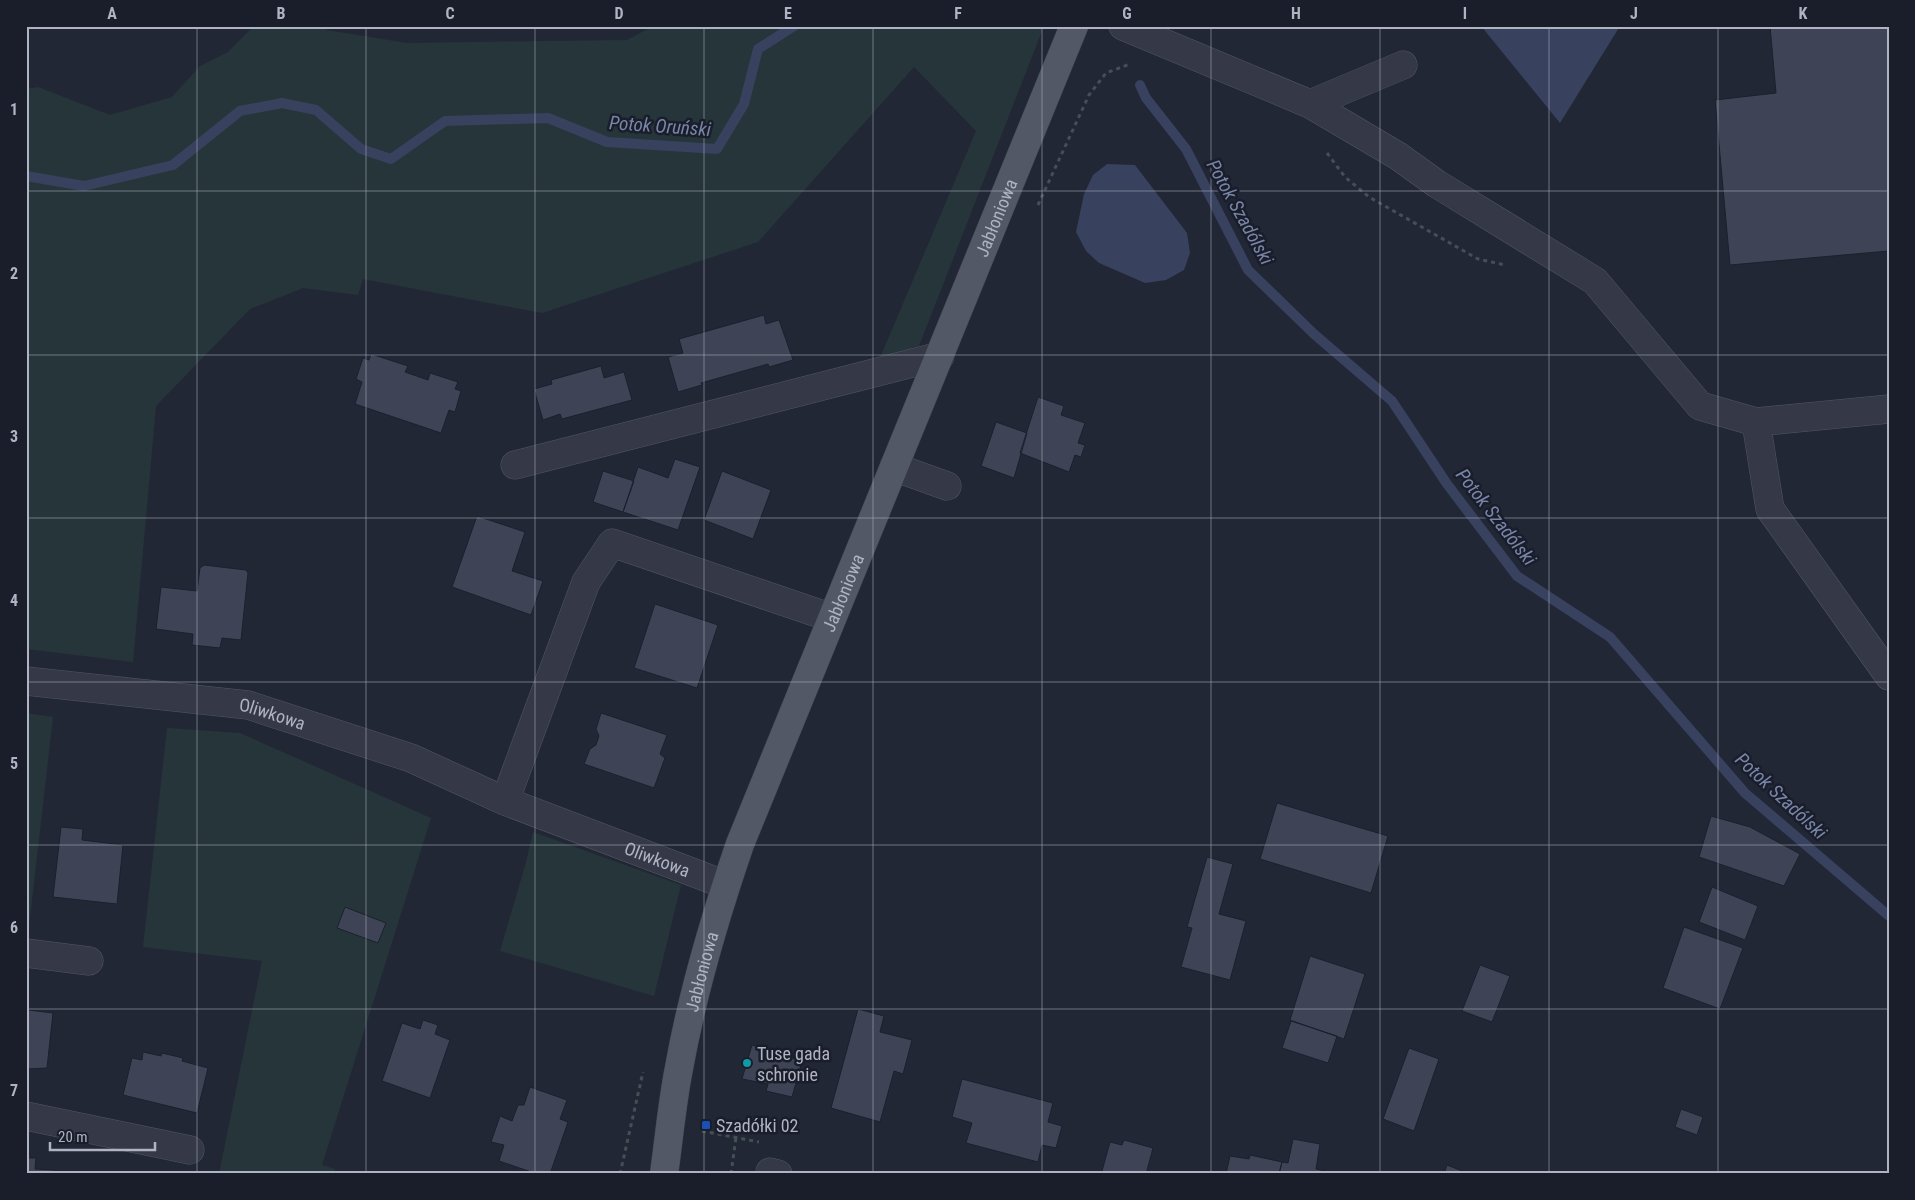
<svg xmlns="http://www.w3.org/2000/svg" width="1915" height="1200" font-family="'Roboto Condensed',sans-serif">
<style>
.green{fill:#26353a}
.water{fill:#38415e}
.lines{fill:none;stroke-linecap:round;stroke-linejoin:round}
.stream{stroke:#38415e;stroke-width:10}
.building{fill:#3e4456;stroke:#1c202d}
.minor-casing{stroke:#525664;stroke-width:29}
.major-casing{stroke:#3e4250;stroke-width:29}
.path{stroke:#435056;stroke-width:3;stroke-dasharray:4 4;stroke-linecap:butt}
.minor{stroke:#353947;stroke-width:28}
.major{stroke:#535867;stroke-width:28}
.grid{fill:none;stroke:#afb3c3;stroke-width:1;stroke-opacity:0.55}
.culture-dot{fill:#0f9aa8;stroke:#1a1e2b;stroke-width:2}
.transit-dot{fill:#1a4fb4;stroke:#1a1e2b;stroke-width:2}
.labels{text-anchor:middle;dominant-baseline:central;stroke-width:5;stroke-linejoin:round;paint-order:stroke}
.street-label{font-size:18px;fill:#afb3c3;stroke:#1a1e2b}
.poi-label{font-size:18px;fill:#afb3c3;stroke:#1a1e2b;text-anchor:start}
.water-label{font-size:19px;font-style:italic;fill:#7986aa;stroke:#1a1e2b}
.neatline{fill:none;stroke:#afb3c3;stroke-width:2}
.grid-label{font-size:16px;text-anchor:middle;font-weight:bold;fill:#afb3c3}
</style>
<rect width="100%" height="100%" fill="#222736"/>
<path class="green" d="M254 26H322L327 30 407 43 627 40 653 26H1044L919 346 880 358 976 131 914 67 758 242 542 313 363 279 358 295 303 288 250 309 156 406 133 662 26 649V89L38 87 110 115 172 97 200 66 228 52Z
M26 713 53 717 28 935H26Z
M167 728 240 733 431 818 322 1165 335 1169 334 1174H219L262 961 143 947Z
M533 832 681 885 654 996 500 951 525 866Z"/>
<path class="water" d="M1481 26H1620L1560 123Z
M1107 164 1135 165 1187 233 1190 253 1184 270 1166 280 1145 283 1099 263 1086 251 1076 232 1084 194 1093 175Z"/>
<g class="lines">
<path class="stream" d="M1140 85 1146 98 1186 149 1248 270 1314 334 1392 401 1447 484 1517 576 1610 637 1745 793 1889 916
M26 176 84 186 173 165 240 111 282 103 316 110 361 149 391 159 445 121 548 118 607 142 717 149 744 104 758 49 794 26"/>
</g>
<path class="building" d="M1770 26H1889V251L1730 265 1715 100 1776 93Z
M764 315 766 324 779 320 793 360 769 367 768 364 701 383 702 385 678 392 668 357 683 353 679 339Z
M371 354 408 366 405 372 428 380 430 373 458 382 455 389 461 391 455 412 449 410 441 433 355 404 362 382 356 379 363 358 369 360Z
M601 366 604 378 624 372 632 400 562 419 560 414 543 420 534 389 552 384 551 380Z
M1038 397 1064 406 1061 415 1085 423 1078 443 1085 445 1081 457 1075 455 1069 472 1020 453Z
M996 422 1027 433 1014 478 981 466Z
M675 459 700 467 678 530 623 512 638 467 668 478Z
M603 471 634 481 623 512 593 502Z
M722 471 771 490 753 539 704 520Z
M477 516 525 532 512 571 543 581 531 615 452 587Z
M204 565 246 570 248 573 241 640 222 638 220 648 192 645 193 634 156 629 161 587 197 591 200 568Z
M655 604 718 625 697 688 634 668Z
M601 713 667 735 660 754 665 758 654 788 584 764 590 749 596 745 599 736 596 729Z
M1277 803 1388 836 1371 893 1260 859Z
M1711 816 1750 827 1800 854 1784 886 1699 857Z
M61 827 83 829 82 840 123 845 117 904 53 897Z
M1207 857 1233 864 1219 914 1246 921 1230 980 1181 967 1192 928 1187 927Z
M1712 887 1758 906 1745 940 1699 922Z
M345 907 386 923 378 943 337 928Z
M1684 927 1743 948 1720 1009 1663 988Z
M1310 956 1365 974 1344 1039 1290 1020Z
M1480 965 1510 976 1492 1022 1462 1011Z
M26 1007H29L28 1010 53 1013 47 1068 26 1069Z
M858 1009 884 1016 880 1032 912 1040 903 1074 894 1071 880 1122 831 1108Z
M423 1020 438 1025 435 1034 450 1040 430 1098 382 1081 402 1023 420 1029Z
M1291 1021 1337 1036 1328 1063 1282 1048Z
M752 1045 802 1061 792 1097 766 1091 768 1084 742 1079Z
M1409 1048 1439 1059 1414 1131 1383 1119Z
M143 1052 161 1056 162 1053 183 1058 182 1061 208 1068 197 1113 123 1095 132 1058 142 1060Z
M962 1079 1053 1103 1048 1122 1062 1126 1056 1148 1042 1145 1038 1162 966 1143 972 1123 952 1117Z
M530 1087 567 1100 560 1119 568 1122 550 1174H537L499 1161 504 1145 491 1142 500 1116 512 1121 518 1105H524Z
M1681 1109 1703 1117 1697 1135 1675 1127Z
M1293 1139 1320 1144 1316 1169 1325 1171 1324 1174H1279L1282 1162 1288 1163Z
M1124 1140 1153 1148 1146 1174H1111L1102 1171 1110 1142 1122 1145Z
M1250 1155 1282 1162 1279 1174H1226L1230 1156 1249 1159Z
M26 1158H36L35 1169 54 1170V1174H26Z
M1447 1165 1470 1174H1444Z"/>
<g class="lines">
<g class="minor-casing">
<g id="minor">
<path d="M1123 26 1310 104 1398 156 1437 184 1595 281 1700 406 1756 422"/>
<path d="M1310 104 1403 65"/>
<path d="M1889 409 1756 422 1770 509 1889 676"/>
<path d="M515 465 940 356"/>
<path d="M894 467 947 486"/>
<path id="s1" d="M26 681 248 705 411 758 505 801 726 885"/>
<path d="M505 801 586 582 612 543 832 618"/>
<path d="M26 953 89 961"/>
<path d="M26 1116 190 1150"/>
<path d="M770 1172 778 1174"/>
</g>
</g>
<g class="major-casing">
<g id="major">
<path id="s2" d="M664 1174C669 1139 672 1103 679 1068 692 995 716 914 740 844L1074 26"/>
</g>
</g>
<path class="path" d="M1327 153 1345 177 1369 197 1478 259 1505 265
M1038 205 1089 95 1106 73 1130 64
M702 1131 759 1142
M620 1174 643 1072
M731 1174 736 1137"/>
<use href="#minor" class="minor"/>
<use href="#major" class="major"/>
</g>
<path class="grid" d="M197 26V1174M366 26V1174M535 26V1174M704 26V1174M873 26V1174M1042 26V1174M1211 26V1174M1380 26V1174M1549 26V1174M1718 26V1174M26 191H1889M26 355H1889M26 518H1889M26 682H1889M26 845H1889M26 1009H1889"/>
<circle class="culture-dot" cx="747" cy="1063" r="5"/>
<rect class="transit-dot" x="701" y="1120" width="10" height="10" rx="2.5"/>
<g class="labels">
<g class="street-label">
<text stroke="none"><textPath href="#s2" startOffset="1016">Jabłoniowa</textPath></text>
<text stroke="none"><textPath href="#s2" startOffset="611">Jabłoniowa</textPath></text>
<text stroke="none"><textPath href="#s1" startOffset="249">Oliwkowa</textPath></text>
<text stroke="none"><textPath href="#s1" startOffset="661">Oliwkowa</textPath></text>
<text stroke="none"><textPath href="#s2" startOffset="206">Jabłoniowa</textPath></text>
</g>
<g class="poi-label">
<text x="757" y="1053">Tuse gada<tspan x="757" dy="21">schronie</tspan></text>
<text x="716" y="1125">Szadółki 02</text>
</g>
<g class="water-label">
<text transform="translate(660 126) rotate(4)">Potok Oruński</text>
<text transform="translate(1240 212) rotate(61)">Potok Szadólski</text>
<text transform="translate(1496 517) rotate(52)">Potok Szadólski</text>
<text transform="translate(1781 796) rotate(43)">Potok Szadólski</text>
</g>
</g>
<rect width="1915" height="1200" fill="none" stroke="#1a1e2b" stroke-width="55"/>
<path d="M50 1142v8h105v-8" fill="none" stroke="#afb3c3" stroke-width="2.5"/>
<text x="58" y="1142" font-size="15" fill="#afb3c3" stroke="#1a1e2b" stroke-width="4" paint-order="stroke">20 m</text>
<rect x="28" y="28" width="1860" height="1144" class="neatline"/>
<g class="grid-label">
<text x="112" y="19">A</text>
<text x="281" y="19">B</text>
<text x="450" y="19">C</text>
<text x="619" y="19">D</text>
<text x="788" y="19">E</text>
<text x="958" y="19">F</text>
<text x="1127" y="19">G</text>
<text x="1296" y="19">H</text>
<text x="1465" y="19">I</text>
<text x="1634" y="19">J</text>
<text x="1803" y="19">K</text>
<text x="14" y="115">1</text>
<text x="14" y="279">2</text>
<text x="14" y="442">3</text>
<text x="14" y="606">4</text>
<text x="14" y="769">5</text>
<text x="14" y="933">6</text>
<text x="14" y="1096">7</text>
</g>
</svg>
